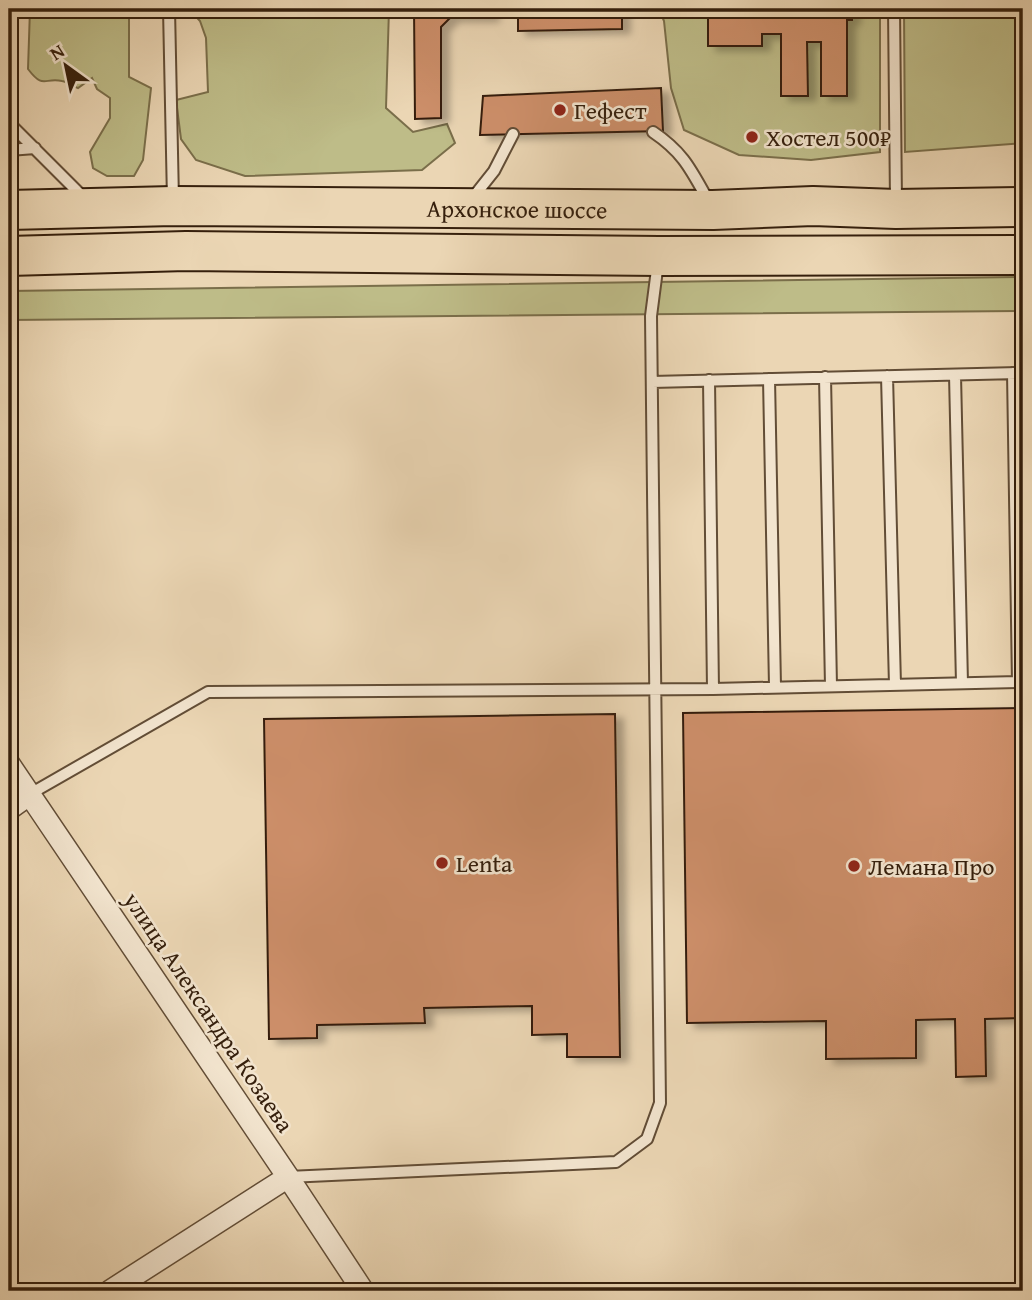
<svg xmlns="http://www.w3.org/2000/svg" width="1032" height="1300" font-family="'Gentium Book Plus',serif">
<style>
.green{fill:#bebc88;stroke:#7a6e4a;stroke-width:2}
.building{fill:#cc8e69;stroke:#351f0c;stroke-width:2;filter:url(#shadow)}
.lines{fill:none;stroke-linecap:round;stroke-linejoin:round}
.lane-casing{stroke:#624d36;stroke-width:14}
.street-casing{stroke:#624d36;stroke-width:24}
.highway-casing{stroke:#351f0c;stroke-width:42}
.lane{stroke:#f2e4ce;stroke-width:10}
.street{stroke:#f2e4ce;stroke-width:21}
.highway{stroke:#ebd6b4;stroke-width:38}
.poi-dot{fill:#8f2418;stroke:#f2e4ce;stroke-width:2.5}
.labels{text-anchor:middle;dominant-baseline:central;stroke-width:5;stroke-linejoin:round;paint-order:stroke}
.poi-label{font-size:24px;fill:#351f0c;stroke:#f2e4ce;text-anchor:start}
.street-label{font-size:24px;fill:#351f0c;stroke:#f2e4ce}
</style>
<defs>
<filter id="shadow"><feDropShadow dx="8" dy="4.5" stdDeviation="3.5" flood-color="#0004"/></filter>
</defs>
<rect width="100%" height="100%" fill="#ebd6b4"/>
<filter id="stains"><feTurbulence type="fractalNoise" baseFrequency=".00286" numOctaves="4"/><feColorMatrix values="0 0 0 0 .2 0 0 0 0 .09 0 0 0 0 .02 0 0 0 .5 -.17"/></filter>
<radialGradient id="worn" r=".72"><stop offset=".6" stop-color="#630" stop-opacity="0"/><stop offset="1" stop-color="#630" stop-opacity=".3"/></radialGradient>
<path class="green" d="M30 9H129V77L151 88 143 160 134 176H107L93 168 90 152 110 118V98L97 89 92 78 78 88C73 86 68 82 62 81 44 77 44 90 28 69Z
M189 9H389L386 108 413 132 447 124 455 143 422 170 245 176 196 160 181 139 176 100 208 92 206 38 200 21Z
M659 9H880V152L811 160 739 155 684 130 671 88 664 21Z
M904 9H1023V143L905 152Z
M1023 277V311L9 320V291Z"/>
<path class="building" d="M414 9H491V17H451L441 27V118L415 119Z
M518 9H622V29L518 31Z
M738 9H852V20H847V96H821V42H807L808 96H781V34H762V46H708V18H738Z
M661 88 663 131 480 135 483 96Z
M1023 708V1018L985 1019 986 1076 956 1077 955 1019 916 1020V1058L826 1059V1021L687 1023 683 713Z
M615 714 620 1057H567V1034L532 1035V1006L424 1008 425 1023 317 1025V1038L269 1039 264 719Z"/>
<g class="lines">
<g class="lane-casing">
<path id="lane" d="M169 9 173 200
M894 9 896 202
M9 123 84 198
M653 132C684 153 691 170 709 202
M9 150 35 148
M471 200 494 171 513 134
M1013 373 1018 682
M955 375 962 683
M887 376 895 685
M825 377 831 686
M769 379 775 686
M709 380 713 689
M652 382 1023 373
M30 794 208 692 713 689 1023 682
M288 1177 616 1162 647 1139 660 1103 651 316 658 262"/>
</g>
<g class="street-casing">
<path id="street" d="M9 764 288 1177 363 1291
M9 809 30 794
M110 1291 288 1177"/>
</g>
<g class="highway-casing">
<g id="highway">
<path id="s1" d="M9 210 173 206 713 210 813 206 896 209 1023 207"/>
<path d="M9 256 186 251 659 256 1023 255"/>
</g>
</g>
<use href="#lane" class="lane"/>
<use href="#street" class="street"/>
<use href="#highway" class="highway"/>
</g>
<g class="poi-dot">
<circle cx="560" cy="110" r="7"/>
<circle cx="752" cy="137" r="7"/>
<circle cx="442" cy="863" r="7"/>
<circle cx="854" cy="866" r="7"/>
</g>
<g class="labels">
<g class="poi-label">
<text x="574" y="110">Гефест</text>
<text x="766" y="137">Хостел 500₽</text>
<text x="456" y="863">Lenta</text>
<text x="868" y="866">Лемана Про</text>
</g>
<g class="street-label">
<text stroke="none"><textPath href="#s1" startOffset="508">Архонское шоссе</textPath></text>
<text transform="translate(209 1012) rotate(56)">улица Александра Козаева</text>
</g>
</g>
<rect width="1032" height="1300" fill="none" stroke="#ebd6b4" stroke-width="35"/>
<rect x="10" y="10" width="1011" height="1279" fill="none" stroke="#351f0c" stroke-width="3.5"/>
<rect x="18" y="18" width="997" height="1265" fill="none" stroke="#351f0c" stroke-width="2"/>
<g transform="translate(66 66) rotate(327)" stroke="#f2e4ce" stroke-width="5" paint-order="stroke">
<path d="M0-5L12 26L0 18L-12 26Z" fill="#351f0c"/>
<text y="-10" font-size="19" font-weight="bold" text-anchor="middle" fill="#351f0c">N</text>
</g>
<rect width="100%" height="100%" filter="url(#stains)"/>
<rect width="100%" height="100%" fill="url(#worn)"/>
</svg>
